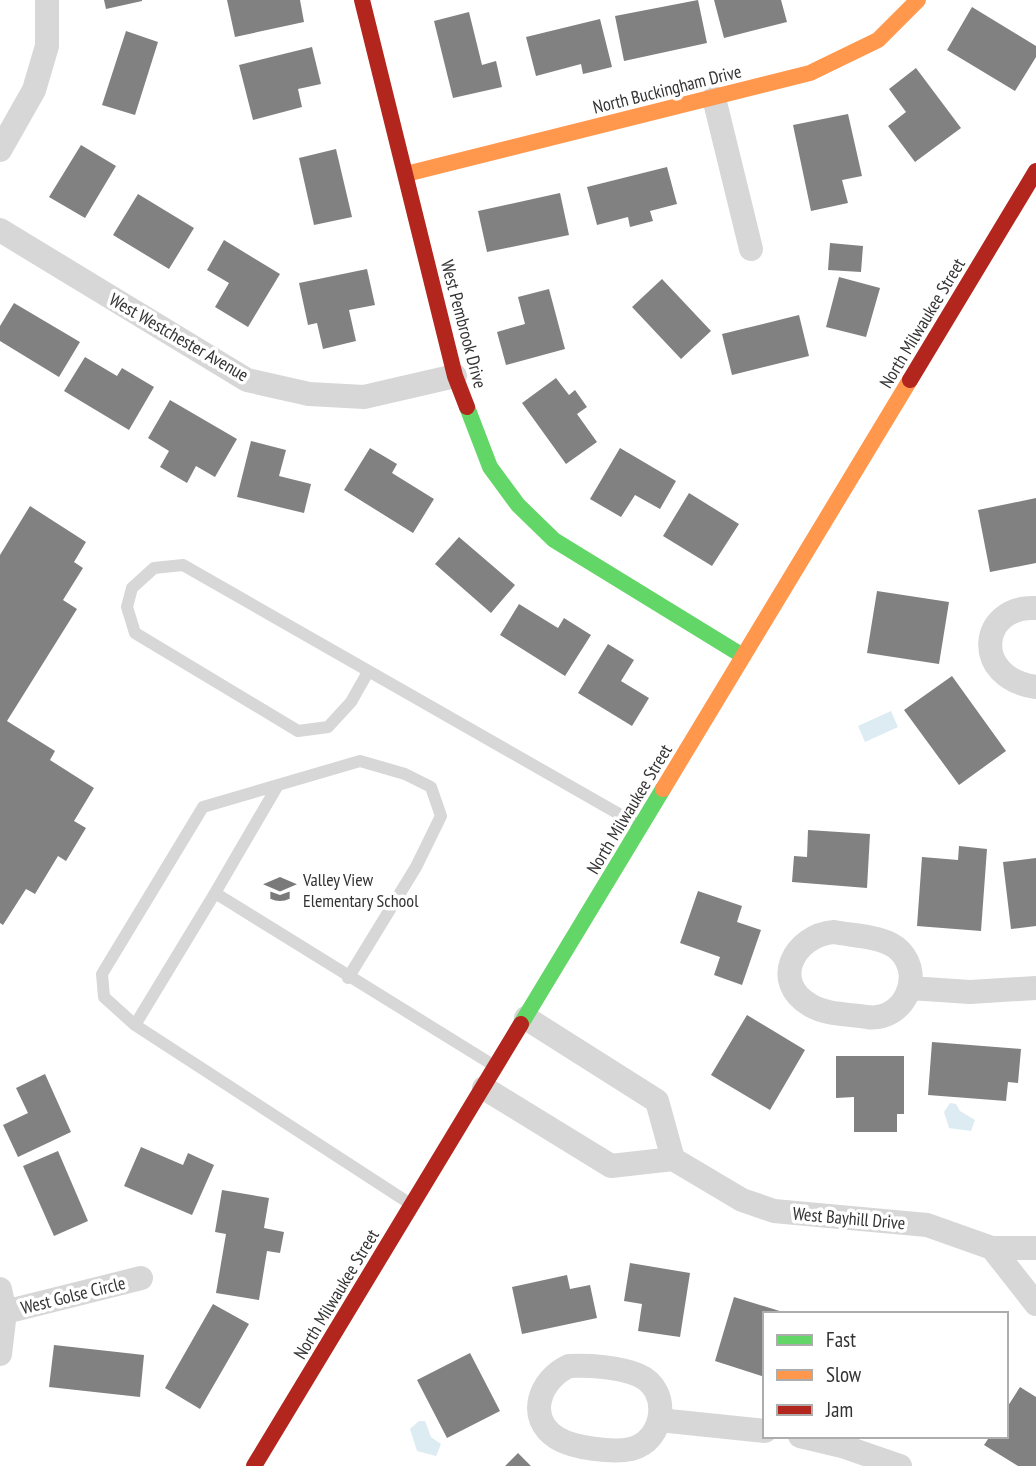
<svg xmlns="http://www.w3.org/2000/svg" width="1036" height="1466" font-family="'PT Sans Narrow',sans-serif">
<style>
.water{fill:#ddebf3}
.building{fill:#818181}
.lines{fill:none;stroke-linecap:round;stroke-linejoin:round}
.lane{stroke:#d7d7d7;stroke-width:12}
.street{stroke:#d7d7d7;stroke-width:24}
.fast{stroke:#63d668;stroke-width:16}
.slow{stroke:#ff974d;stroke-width:16}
.jam{stroke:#b3261e;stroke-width:16}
.labels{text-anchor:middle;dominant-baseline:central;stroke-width:7;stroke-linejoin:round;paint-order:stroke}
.street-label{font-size:18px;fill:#333;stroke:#fff}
.poi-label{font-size:18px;fill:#333;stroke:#fff;text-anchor:start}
</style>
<rect width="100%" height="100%" fill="#fff"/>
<path class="water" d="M891 711 898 727 865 742 858 726Z
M950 1103 956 1104 960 1111 975 1120 971 1131 949 1128 944 1112Z
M419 1421H425L431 1437 441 1444 436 1456 417 1451 410 1429Z"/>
<path class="building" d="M104 0H142V1L106 9Z
M227 0H300L304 22 235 37Z
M698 0 707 43 624 61 615 16Z
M714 0H781L787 22 724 38Z
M972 7 1036 46V57L1015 91 947 50Z
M469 12 482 65 496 61 502 87 453 98 434 21Z
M600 19 612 67 583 74 581 64 536 76 526 37Z
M126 31 158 42 135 115 102 105Z
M312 47 321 84 298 89 302 107 253 120 239 65Z
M916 68 961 128 915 162 888 126 906 112 889 89Z
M848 114 862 176 842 180 848 203 811 211 793 125Z
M81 145 116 166 85 218 49 197Z
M336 149 352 217 314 225 299 158Z
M667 167 677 204 650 211 653 221 630 227 628 217 597 225 587 187Z
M560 193 569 235 487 252 478 211Z
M138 194 194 228 169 269 113 235Z
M224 240 280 274 248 327 215 307 229 283 207 270Z
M830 243 863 246 861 272 828 270Z
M367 269 375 305 349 310 356 341 323 349 317 323 308 325 299 283Z
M839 277 880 288 866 337 826 327Z
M662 279 711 331 681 359 632 307Z
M549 289 565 349 506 365 497 332 525 324 518 297Z
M14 303 80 342 59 377 0 341V326Z
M799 315 809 356 732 375 722 334Z
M85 357 117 376 122 368 154 387 129 430 64 391Z
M556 378 569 395 575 390 587 407 577 414 597 442 566 464 522 403Z
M170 400 237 439 215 477 196 466 187 483 160 467 169 451 148 438Z
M251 441 286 450 279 476 311 484 304 513 237 497Z
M370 448 397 464 392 473 434 499 413 533 344 490Z
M620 448 676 481 660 509 635 495 621 517 590 499Z
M689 493 739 524 712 566 663 536Z
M1036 498V563L990 572 978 510Z
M30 506 86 542 74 562 83 568 63 600 77 609 7 721 55 751 50 760 94 788 74 821 86 828 66 861 58 856 35 894 26 889 3 925 0 923V555Z
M459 537 515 585 491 613 435 564Z
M877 591 949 602 939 664 867 653Z
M519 604 558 628 564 618 591 635 565 676 500 635Z
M608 644 634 660 621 681 649 698 632 726 578 693Z
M952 676 1006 751 959 785 904 710Z
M808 830 870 834 867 888 792 882 794 856 807 857Z
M959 846 987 849 981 931 917 926 922 857 958 860Z
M1036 858V926L1011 929 1003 862Z
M698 891 742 906 737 922 761 930 742 985 714 975 720 957 680 943Z
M747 1015 805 1050 770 1110 711 1075Z
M932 1042 1021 1049 1018 1083 1008 1082 1006 1101 928 1095Z
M836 1056H904V1114H897V1132H854V1097L836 1098Z
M45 1074 71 1132 18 1157 3 1125 28 1113 16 1088Z
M141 1147 183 1165 188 1153 214 1165 192 1215 124 1186Z
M58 1151 88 1221 54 1236 23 1166Z
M222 1190 269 1198 264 1228 284 1232 280 1253 267 1251 259 1300 216 1293 226 1234 215 1232Z
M630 1263 690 1273 680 1337 638 1331 642 1304 624 1301Z
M567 1275 570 1289 590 1285 597 1318 522 1334 512 1287Z
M734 1297 786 1313 765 1314V1377L715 1361Z
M213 1304 249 1324 200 1409 165 1388Z
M54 1345 144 1355 140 1397 49 1387Z
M470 1353 500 1411 447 1438 417 1380Z
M1020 1387 1036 1397V1466H1018L984 1445 990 1436H1006V1409Z
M518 1453 531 1466H505Z"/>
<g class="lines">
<path class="lane" d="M368 672 351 702 328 727 298 731 135 633 127 607 132 588 154 568 183 565 640 826
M278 785 215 893 493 1065
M215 893 135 1025 409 1203
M135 1025 104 997 102 974 203 807 360 761 405 774 431 787 441 816 416 867 348 978"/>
<path class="street" d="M714 98 751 249
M0 150 34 90 47 46V0
M0 230 247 380 309 394 364 397 455 376
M1036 608C979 605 971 678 1036 687
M834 932C854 936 886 936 900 951 925 977 903 1022 867 1017 849 1014 826 1015 810 1005 770 982 794 935 834 932Z
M910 988 970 992 1036 988
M484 1088 611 1166 673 1159 657 1101 526 1018
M673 1159 742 1200 774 1211 927 1225 992 1248
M1036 1248H992L1036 1304
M0 1289 5 1312 0 1354
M5 1312 141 1278
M569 1366C589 1365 619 1367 638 1375 672 1389 665 1441 631 1449 613 1453 573 1448 557 1438 525 1418 540 1379 569 1366Z
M659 1420 765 1431
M800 1436 842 1446 900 1466"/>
<path class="fast" d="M467 407 490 467 518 505 554 540 743 656
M521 1024 663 789"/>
<path class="slow" d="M406 174 810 73 878 40 918 0
M663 789 910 380"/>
<path class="jam" d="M362 0 455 376 467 407
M910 380 1036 171
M254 1466 521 1024"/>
</g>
<defs>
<g id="school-bare" transform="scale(2.415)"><path d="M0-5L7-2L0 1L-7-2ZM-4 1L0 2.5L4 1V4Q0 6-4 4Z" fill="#7a7a7a" stroke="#fff" stroke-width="2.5" paint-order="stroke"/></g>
</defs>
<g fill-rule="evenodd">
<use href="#school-bare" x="280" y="889"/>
</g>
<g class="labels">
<g class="street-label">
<text transform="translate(667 89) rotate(-14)">North Buckingham Drive</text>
<text transform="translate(922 323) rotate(-59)">North Milwaukee Street</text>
<text transform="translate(464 324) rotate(75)">West Pembrook Drive</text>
<text transform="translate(179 337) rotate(30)">West Westchester Avenue</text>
<text transform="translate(629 809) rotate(-59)">North Milwaukee Street</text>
<text transform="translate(849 1218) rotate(5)">West Bayhill Drive</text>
<text transform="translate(336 1294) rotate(-59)">North Milwaukee Street</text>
<text transform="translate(73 1295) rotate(-14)">West Golse Circle</text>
</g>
<g class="poi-label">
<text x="303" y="879">Valley View<tspan x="303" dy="21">Elementary School</tspan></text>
</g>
</g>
<rect x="763" y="1312" width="245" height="126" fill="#ffffff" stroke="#adadad" stroke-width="2"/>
<rect x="777" y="1335" width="35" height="10" fill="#63d668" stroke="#adadad" stroke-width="2"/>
<text x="826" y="1347" font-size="21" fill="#333333">Fast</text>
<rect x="777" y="1370" width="35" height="10" fill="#ff974d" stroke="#adadad" stroke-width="2"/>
<text x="826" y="1382" font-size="21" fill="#333333">Slow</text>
<rect x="777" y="1405" width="35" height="10" fill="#b3261e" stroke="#adadad" stroke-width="2"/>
<text x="826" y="1417" font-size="21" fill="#333333">Jam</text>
</svg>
